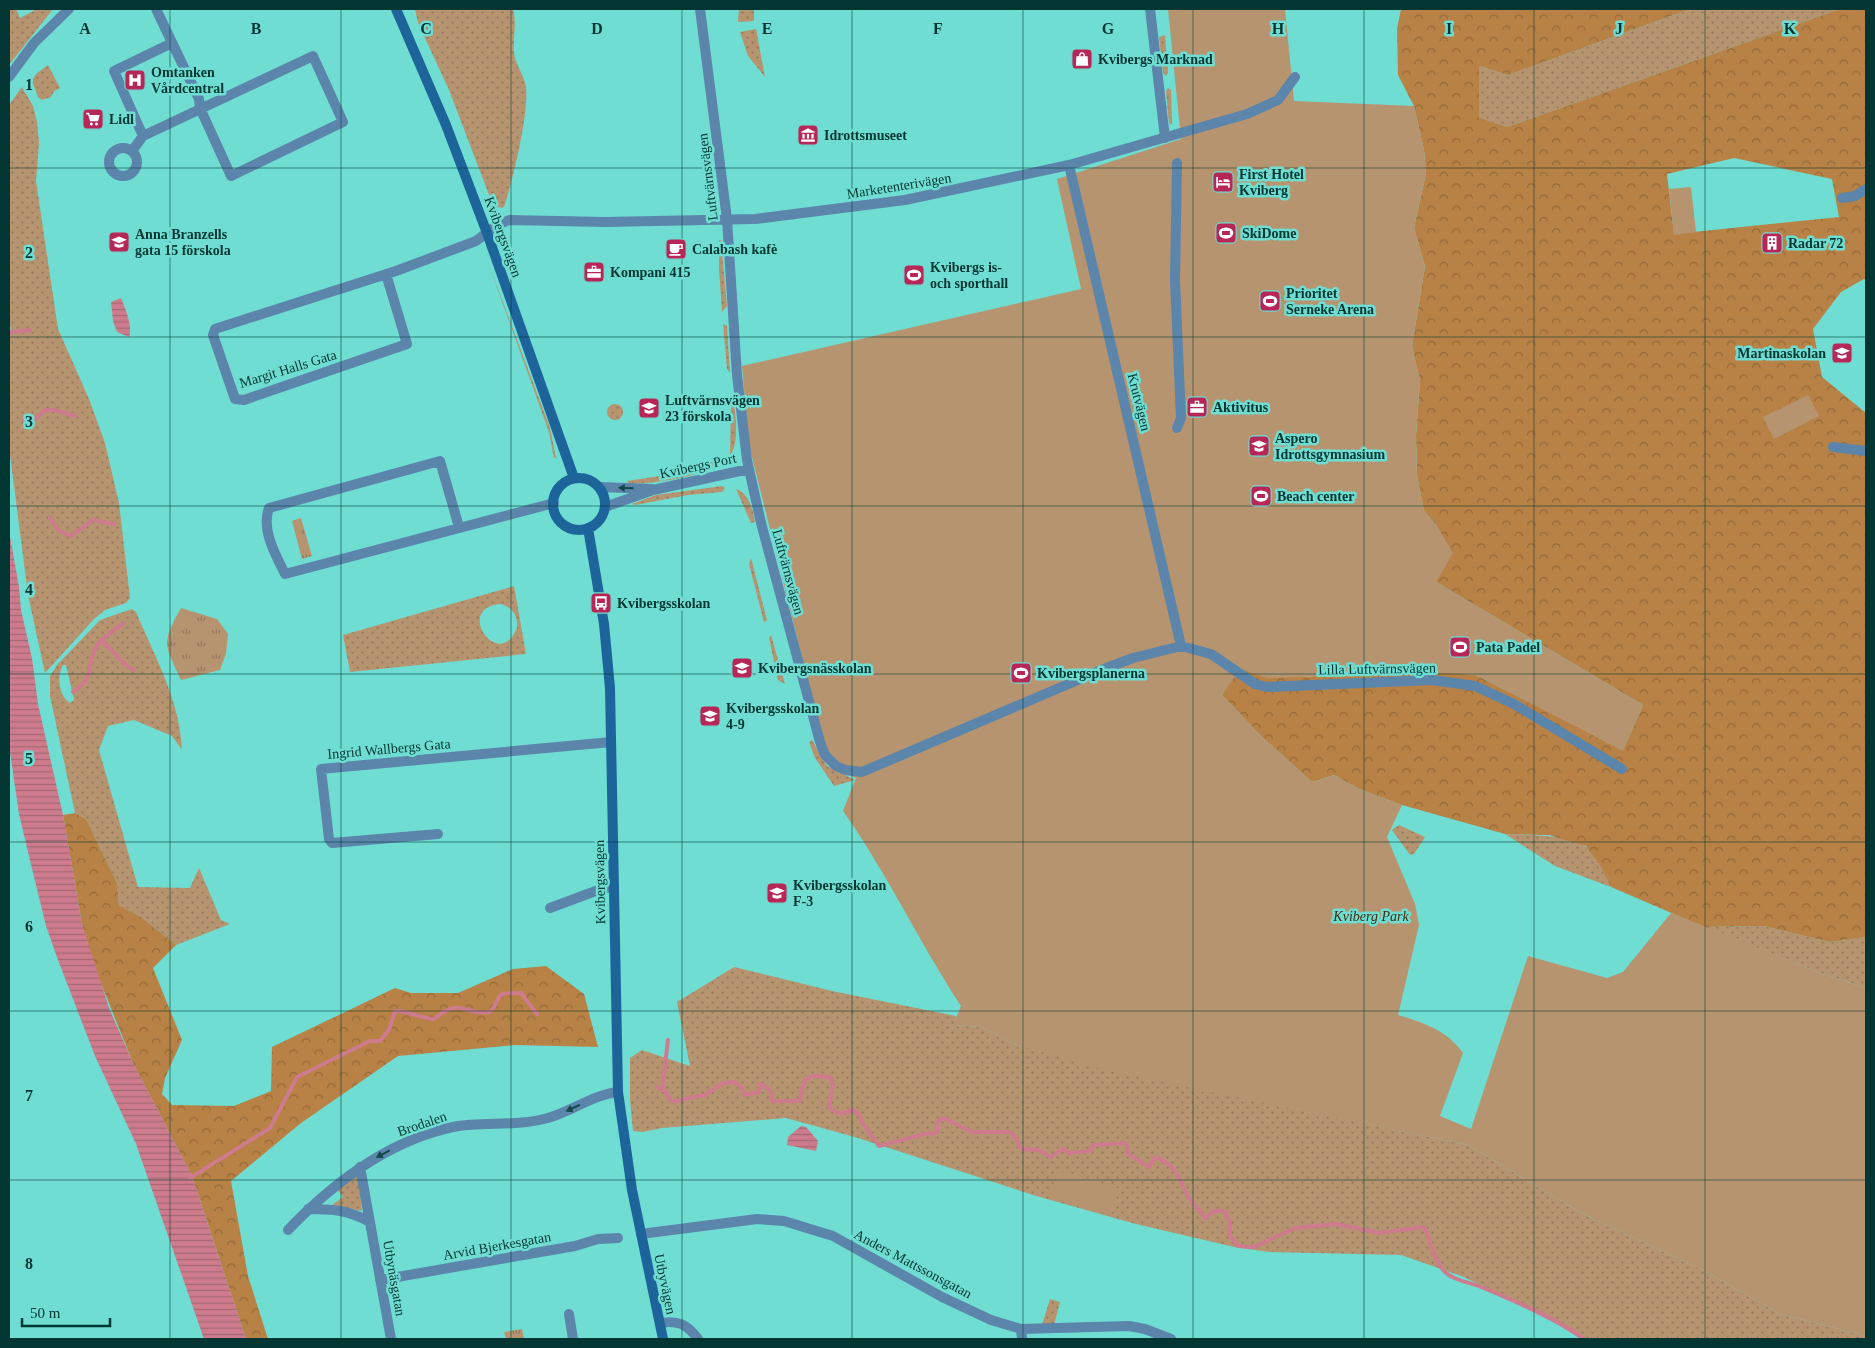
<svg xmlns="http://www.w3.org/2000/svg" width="1875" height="1348" font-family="Georgia,serif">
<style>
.grass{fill:url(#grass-dots);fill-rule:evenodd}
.forest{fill:url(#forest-crowns);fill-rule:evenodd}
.park{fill:url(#park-tufts)}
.pitch{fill:#b79470}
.water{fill:url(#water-rules)}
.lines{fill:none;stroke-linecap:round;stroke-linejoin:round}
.stream{stroke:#ce7c8d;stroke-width:4}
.street{stroke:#5c85ab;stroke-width:10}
.secondary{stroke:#1d649a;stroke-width:10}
.oneway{fill:#14464a}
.grid{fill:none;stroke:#023632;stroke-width:1;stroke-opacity:0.55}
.labels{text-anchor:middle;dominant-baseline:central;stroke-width:5;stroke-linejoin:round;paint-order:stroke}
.poi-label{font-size:14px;font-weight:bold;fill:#023632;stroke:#6fddd2;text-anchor:start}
.street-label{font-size:14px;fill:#023632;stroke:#6fddd2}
.park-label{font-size:14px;font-style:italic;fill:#422b10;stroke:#6fddd2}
.grid-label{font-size:16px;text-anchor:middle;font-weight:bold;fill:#023632;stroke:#6fddd2;stroke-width:5;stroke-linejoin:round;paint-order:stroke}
</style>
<defs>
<pattern id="grass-dots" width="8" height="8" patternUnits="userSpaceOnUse" patternTransform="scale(1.25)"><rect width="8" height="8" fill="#b79470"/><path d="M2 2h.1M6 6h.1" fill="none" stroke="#937a5d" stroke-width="1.8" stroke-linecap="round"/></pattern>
<pattern id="forest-crowns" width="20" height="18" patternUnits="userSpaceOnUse" patternTransform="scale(1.25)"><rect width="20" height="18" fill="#b88145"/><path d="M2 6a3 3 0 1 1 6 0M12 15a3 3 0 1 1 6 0" fill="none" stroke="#936a3a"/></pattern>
<pattern id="park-tufts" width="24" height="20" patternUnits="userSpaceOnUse" patternTransform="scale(1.25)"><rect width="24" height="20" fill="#b79470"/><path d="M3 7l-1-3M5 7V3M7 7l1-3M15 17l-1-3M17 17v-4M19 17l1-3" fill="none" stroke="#937a5d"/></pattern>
<pattern id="water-rules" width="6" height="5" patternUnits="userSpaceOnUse" patternTransform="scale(1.25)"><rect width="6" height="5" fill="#ce7c8d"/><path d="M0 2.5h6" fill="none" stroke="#a56674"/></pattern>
</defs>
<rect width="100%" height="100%" fill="#6fddd2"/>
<path class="grass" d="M9 9H16L20 18 37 9H53L9 65Z
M415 9H513C517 23 513 37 514 51 514 63 524 74 526 87 529 113 513 180 504 207L502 208 494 206 491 200 449 90 418 23Z
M739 9H754V21L738 22Z
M1690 9H1840L1507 127 1479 119V66L1508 75Z
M756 29 765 77 748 56 740 32Z
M1165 35 1168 73 1166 76 1163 73 1159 37Z
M48 65 60 88 54 91 51 97 42 100 38 97 32 81 36 74Z
M22 87 33 106 37 122 39 143 36 181 58 329 89 399 105 443 119 503 130 598 126 603 105 610 94 619 45 673 28 595 9 447V332L11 331 9 319V105Z
M1168 88 1171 90 1172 125 1169 123 1166 91Z
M719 240H721L727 306 722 312 719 269Z
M486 257 550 428 556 458H554L549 432Z
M723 324 727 326 730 373 727 369Z
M731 401 734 403C736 417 739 445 730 455Z
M607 412a8 8 0 1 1 16 0a8 8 0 1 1-16 0Z
M716 461 720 462 718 466C690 478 659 483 629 484L627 481 673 474Z
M722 486 725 488 722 492 688 495 635 505 632 504 656 495Z
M736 489C749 493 753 510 755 522L751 523Z
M751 558 767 620 764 622 749 564Z
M514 586 526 654 350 672 343 635ZM501 604C513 608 518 615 517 628 499 673 453 607 501 604Z
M132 609 136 612C155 657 180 701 182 750L172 736 134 720 108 726 99 750 138 887 190 888 199 868 221 920 230 924 176 945 141 917 119 905 117 883 86 819 75 813 50 696V676L57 665 100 620ZM63 665H66L74 700 70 703C58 696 57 675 63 665Z
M771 635 785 684 778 680 769 638Z
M812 740 827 766 855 780 834 786 815 758 809 742Z
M1399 825 1425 837 1414 854 1410 855 1392 830Z
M1505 834C1525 835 1571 834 1586 847 1598 856 1605 874 1611 887L1555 866Z
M1764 926 1830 942 1866 937V988L1823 974 1704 927Z
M734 967 832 991 956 1016 954 1025 981 1027 1014 1044 1205 1090 1468 1145 1583 1214 1701 1269 1780 1314 1866 1336V1339H1581L1559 1325 1464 1277 1401 1255 1269 1252 1234 1247 1132 1223 1033 1195 858 1138 786 1118 662 1128 643 1132 633 1131 630 1100V1058L642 1050 690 1066 677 1002Z
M356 1176 358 1177 362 1211 332 1205 343 1197 337 1189Z
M1050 1299 1060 1302 1054 1325H1042Z"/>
<path class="forest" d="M1401 9H1690L1508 75 1479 66V118L1507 127 1840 9H1866V280L1864 279 1841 292 1813 329 1822 377 1866 413V937L1830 942 1764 926 1704 927 1611 887 1600 865 1586 846 1549 835 1505 834 1402 805 1359 789 1334 775 1312 782 1261 736 1222 695 1274 615 1307 677 1366 670 1436 671 1476 675 1623 750 1643 705 1436 582 1437 526 1424 511 1417 475 1416 435 1420 381 1412 346 1425 266 1414 228 1426 173 1424 150 1414 106 1398 75 1397 29ZM1734 158 1832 179 1839 217 1674 234 1667 174Z
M75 813 86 819 117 883 119 905 141 917 176 945 153 968 182 1040 165 1078 162 1094 172 1105 234 1106 271 1091 272 1047 395 988 411 993H458L513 969 546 966 584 994 598 1047 515 1045 398 1056 301 1123 231 1181 248 1276 268 1339H246L192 1176 133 1063 94 966 82 924 63 815Z"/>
<path class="park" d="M301 518 312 556 302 559 292 521Z
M181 608 217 619 228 634 226 654 220 670 181 680C164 643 161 644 181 608Z
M522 1329 524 1339H506L504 1332Z"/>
<path class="pitch" d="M1168 9H1285L1294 101 1414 106 1424 150 1426 173 1414 228 1425 266 1412 346 1420 381 1416 435 1417 475 1424 511 1437 526 1453 553 1436 582 1643 705 1623 751 1476 675 1412 671V673L1392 675 1391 670H1366L1306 677 1267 678 1240 669 1222 695 1261 736 1312 782 1334 775 1359 789 1402 805 1387 837 1415 904 1419 925 1398 1015C1423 1022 1448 1031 1463 1053L1440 1116 1471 1129 1528 956 1607 978 1623 972 1671 913 1823 974 1866 988V1336L1780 1314 1701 1269 1583 1214 1468 1145 1105 1070 1014 1044 981 1027 953 1025 961 1006C919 942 887 873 843 811L856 778 834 768 824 745 749 445 742 366 1081 289 1057 179 1181 139Z
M1691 187 1696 232 1674 235 1669 189Z
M1808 395 1819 416 1774 439 1763 417Z
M1058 1171 1118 1188 1111 1215 1050 1198Z"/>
<path class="water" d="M121 298C125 308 133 326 129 337L117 332 113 321 111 302Z
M9 531 19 587 21 610 32 658 38 704 63 815 82 924 109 1008 133 1063 192 1176 246 1339H204L136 1144 95 1056 58 960 46 926 28 852 19 814 9 745Z
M801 1126 806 1127 818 1141 816 1151 787 1145 788 1137Z"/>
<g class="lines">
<path class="stream" d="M9 332 30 330
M23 420H34L45 410H54L75 416
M50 518 58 530 70 536 93 520 114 524
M101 640C114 649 120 664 134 670
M73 692C94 678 86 671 94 651 100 639 112 631 123 624
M657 1087 665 1091 671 1101C683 1103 692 1094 703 1096L723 1083 735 1082 742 1088 744 1095 759 1092 760 1084C770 1088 772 1091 772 1101H800C803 1077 806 1073 831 1078L833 1085 829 1106C837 1116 842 1114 853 1110L860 1115 861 1121 879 1146 924 1134 937 1133V1122L944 1118 972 1132H1010L1016 1138 1021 1149 1038 1150 1051 1157 1062 1149 1069 1153 1090 1151 1093 1145 1126 1143 1128 1154 1149 1167 1155 1157C1182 1167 1177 1183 1192 1202 1196 1208 1201 1211 1205 1218L1214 1211H1224L1229 1220V1235L1238 1246 1254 1247 1295 1228 1336 1224 1379 1233 1424 1227C1432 1242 1432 1258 1444 1271 1453 1281 1474 1283 1486 1289 1519 1303 1555 1318 1584 1339
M662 1090 668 1040
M190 1178 270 1128 297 1077 370 1041H380L389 1030 395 1011C408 1011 421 1018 434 1019 462 996 463 1016 490 1012 505 995 490 993 521 993L537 1014"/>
<path class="street" d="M700 9 727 219 737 375 747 460 761 523 820 742 825 755 836 766 845 770 862 772 1106 668 1133 658 1181 646
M1150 9 1165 138
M9 77 34 43 69 9
M143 136 114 71 172 43
M109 162a14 14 0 1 1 28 0a14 14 0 1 1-28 0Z
M132 151 143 136 313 56 343 122 231 176 200 108 199 99 156 9
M1069 165 1181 646
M1842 198 1855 196 1866 189
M386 274 407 344 244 400 235 399 213 335 215 329 396 271 476 241 497 225 509 220 605 222 755 219 905 200 1069 165 1247 114 1278 100 1295 77
M1177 428 1181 418 1175 280 1177 163
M1833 447 1866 451
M599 487 652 489
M605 507 653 490 749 469
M459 527 440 461 269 508C261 529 275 554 285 574L554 503
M1181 646 1211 654 1255 684 1267 687 1432 680 1475 686 1514 704 1622 769
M438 834 332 843 329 839 321 769 611 742
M550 908 601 889 614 887
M360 1167 391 1339
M308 1209C333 1209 348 1210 370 1222
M288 1230C333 1183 387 1141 453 1127 482 1121 514 1127 544 1119 570 1113 591 1095 618 1092
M641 1234 757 1219 784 1221 833 1236 942 1297 991 1320 1021 1329 1129 1326 1145 1329 1171 1339
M380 1280 575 1246 598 1239 618 1238
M569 1314 573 1339
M660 1323C678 1320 687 1324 698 1339
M1021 1329 1022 1339"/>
<path class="secondary" d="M396 9 446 125 487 233 574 478
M553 504a26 26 0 1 1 52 0a26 26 0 1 1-52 0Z
M588 528 604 624 610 688 618 1092 632 1190 663 1339"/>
</g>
<defs><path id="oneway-solid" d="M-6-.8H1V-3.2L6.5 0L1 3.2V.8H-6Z" transform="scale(1.25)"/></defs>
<g class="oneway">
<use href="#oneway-solid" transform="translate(626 488) rotate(-179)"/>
<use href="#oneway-solid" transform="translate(573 1108) rotate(155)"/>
<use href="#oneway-solid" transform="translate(383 1154) rotate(152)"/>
</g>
<path class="grid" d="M170 9V1339M341 9V1339M511 9V1339M682 9V1339M852 9V1339M1023 9V1339M1193 9V1339M1364 9V1339M1534 9V1339M1705 9V1339M9 168H1866M9 337H1866M9 506H1866M9 674H1866M9 842H1866M9 1011H1866M9 1180H1866"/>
<defs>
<g id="shop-square" transform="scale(1.125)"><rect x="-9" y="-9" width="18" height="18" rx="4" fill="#b62757" stroke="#6fddd2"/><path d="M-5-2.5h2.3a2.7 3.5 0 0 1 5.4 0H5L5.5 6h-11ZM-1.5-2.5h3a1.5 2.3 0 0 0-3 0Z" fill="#fff"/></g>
<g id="hospital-square" transform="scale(1.125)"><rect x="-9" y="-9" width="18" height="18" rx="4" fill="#b62757" stroke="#6fddd2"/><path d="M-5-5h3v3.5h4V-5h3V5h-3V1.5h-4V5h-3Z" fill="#fff"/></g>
<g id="supermarket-square" transform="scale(1.125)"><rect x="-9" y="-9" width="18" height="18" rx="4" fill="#b62757" stroke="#6fddd2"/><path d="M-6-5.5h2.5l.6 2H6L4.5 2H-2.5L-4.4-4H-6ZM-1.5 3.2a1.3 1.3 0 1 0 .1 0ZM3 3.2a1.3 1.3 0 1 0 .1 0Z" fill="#fff"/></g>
<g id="museum-square" transform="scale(1.125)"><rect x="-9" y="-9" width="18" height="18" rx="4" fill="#b62757" stroke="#6fddd2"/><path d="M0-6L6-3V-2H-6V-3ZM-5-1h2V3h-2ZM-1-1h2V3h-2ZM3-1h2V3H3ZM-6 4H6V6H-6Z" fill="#fff"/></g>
<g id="hotel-square" transform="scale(1.125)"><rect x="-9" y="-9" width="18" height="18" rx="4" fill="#b62757" stroke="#6fddd2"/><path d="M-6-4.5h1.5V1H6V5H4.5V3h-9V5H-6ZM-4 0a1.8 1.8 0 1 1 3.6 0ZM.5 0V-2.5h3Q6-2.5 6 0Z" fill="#fff"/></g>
<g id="stadium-square" transform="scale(1.125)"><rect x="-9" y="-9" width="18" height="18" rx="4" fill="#b62757" stroke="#6fddd2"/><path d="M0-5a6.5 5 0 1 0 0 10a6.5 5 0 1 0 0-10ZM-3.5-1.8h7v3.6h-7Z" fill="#fff"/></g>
<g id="school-square" transform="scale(1.125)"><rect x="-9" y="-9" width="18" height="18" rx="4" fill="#b62757" stroke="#6fddd2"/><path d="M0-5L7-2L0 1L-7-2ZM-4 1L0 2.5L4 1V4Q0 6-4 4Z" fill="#fff"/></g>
<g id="building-square" transform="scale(1.125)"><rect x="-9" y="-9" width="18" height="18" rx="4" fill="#b62757" stroke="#6fddd2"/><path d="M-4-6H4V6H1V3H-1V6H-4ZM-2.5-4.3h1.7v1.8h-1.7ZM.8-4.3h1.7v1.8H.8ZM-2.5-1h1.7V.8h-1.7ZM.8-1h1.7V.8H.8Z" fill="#fff"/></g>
<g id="cafe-square" transform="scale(1.125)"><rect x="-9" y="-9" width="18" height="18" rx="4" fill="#b62757" stroke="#6fddd2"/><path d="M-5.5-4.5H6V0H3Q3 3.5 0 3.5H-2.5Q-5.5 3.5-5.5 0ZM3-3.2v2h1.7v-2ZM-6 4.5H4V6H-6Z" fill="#fff"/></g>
<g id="office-square" transform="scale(1.125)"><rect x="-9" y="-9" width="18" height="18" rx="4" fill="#b62757" stroke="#6fddd2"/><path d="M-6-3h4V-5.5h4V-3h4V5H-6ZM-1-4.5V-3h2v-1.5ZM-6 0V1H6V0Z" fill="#fff"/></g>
<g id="bus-square" transform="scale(1.125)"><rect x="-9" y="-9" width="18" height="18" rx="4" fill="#b62757" stroke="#6fddd2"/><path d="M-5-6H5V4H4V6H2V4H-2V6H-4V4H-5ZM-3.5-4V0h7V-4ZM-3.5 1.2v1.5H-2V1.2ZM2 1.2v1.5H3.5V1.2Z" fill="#fff"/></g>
</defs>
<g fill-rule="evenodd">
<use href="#shop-square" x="1082" y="59"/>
<use href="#hospital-square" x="135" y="80"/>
<use href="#supermarket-square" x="93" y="119"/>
<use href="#museum-square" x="808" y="135"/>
<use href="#hotel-square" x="1223" y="182"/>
<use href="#stadium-square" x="1226" y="233"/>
<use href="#school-square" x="119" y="242"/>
<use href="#building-square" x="1772" y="243"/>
<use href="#cafe-square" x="676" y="249"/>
<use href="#office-square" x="594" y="272"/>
<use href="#stadium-square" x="914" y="275"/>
<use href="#stadium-square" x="1270" y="301"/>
<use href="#school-square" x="1842" y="353"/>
<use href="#office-square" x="1197" y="407"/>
<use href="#school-square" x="649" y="408"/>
<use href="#school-square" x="1259" y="446"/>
<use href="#stadium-square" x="1261" y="496"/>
<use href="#bus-square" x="601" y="603"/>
<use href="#stadium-square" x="1460" y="647"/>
<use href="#school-square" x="742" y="668"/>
<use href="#stadium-square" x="1021" y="673"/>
<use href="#school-square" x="710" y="716"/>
<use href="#school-square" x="777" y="893"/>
</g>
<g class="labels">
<g class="poi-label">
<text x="1098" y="59">Kvibergs Marknad</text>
<text x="151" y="72">Omtanken<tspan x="151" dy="16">Vårdcentral</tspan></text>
<text x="109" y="119">Lidl</text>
<text x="824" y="135">Idrottsmuseet</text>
<text x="1239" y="174">First Hotel<tspan x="1239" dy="16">Kviberg</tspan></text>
<text x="1242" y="233">SkiDome</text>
<text x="135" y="234">Anna Branzells<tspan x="135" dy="16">gata 15 förskola</tspan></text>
<text x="1788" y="243">Radar 72</text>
<text x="692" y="249">Calabash kafè</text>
<text x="930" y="267">Kvibergs is-<tspan x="930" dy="16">och sporthall</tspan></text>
<text x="610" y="272">Kompani 415</text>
<text x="1286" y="293">Prioritet<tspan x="1286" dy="16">Serneke Arena</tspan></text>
<text x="1826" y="353" text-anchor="end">Martinaskolan</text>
<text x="665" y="400">Luftvärnsvägen<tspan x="665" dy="16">23 förskola</tspan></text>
<text x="1213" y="407">Aktivitus</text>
<text x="1275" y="438">Aspero<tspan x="1275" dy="16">Idrottsgymnasium</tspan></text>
<text x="1277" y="496">Beach center</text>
<text x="617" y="603">Kvibergsskolan</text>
<text x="1476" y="647">Pata Padel</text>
<text x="758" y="668">Kvibergsnässkolan</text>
<text x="1037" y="673">Kvibergsplanerna</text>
<text x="726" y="708">Kvibergsskolan<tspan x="726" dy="16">4-9</tspan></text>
<text x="793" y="885">Kvibergsskolan<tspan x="793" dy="16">F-3</tspan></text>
</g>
<g class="street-label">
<text transform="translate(708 177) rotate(-97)">Luftvärnsvägen</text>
<text transform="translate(899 186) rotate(-9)">Marketenterivägen</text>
<text transform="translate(503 237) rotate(70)">Kvibergsvägen</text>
<text transform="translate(288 369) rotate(-17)">Margit Halls Gata</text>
<text transform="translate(1139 402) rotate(76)">Krutvägen</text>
<text transform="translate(698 466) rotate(-12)">Kvibergs Port</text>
<text transform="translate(788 572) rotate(75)">Luftvärnsvägen</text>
<text transform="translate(1377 669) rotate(-1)">Lilla Luftvärnsvägen</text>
<text transform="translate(389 749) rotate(-5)">Ingrid Wallbergs Gata</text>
<text transform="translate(600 882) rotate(-91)">Kvibergsvägen</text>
<text transform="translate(422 1124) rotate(-19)">Brodalen</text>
<text transform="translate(497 1246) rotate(-10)">Arvid Bjerkesgatan</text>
<text transform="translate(913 1264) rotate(28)">Anders Mattssonsgatan</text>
<text transform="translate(394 1278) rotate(80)">Utbynäsgatan</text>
<text transform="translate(665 1284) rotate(78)">Utbyvägen</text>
</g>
<g class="park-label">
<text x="1371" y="916">Kviberg Park</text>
</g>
</g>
<g class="grid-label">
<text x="85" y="34">A</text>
<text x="256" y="34">B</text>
<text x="426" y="34">C</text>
<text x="597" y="34">D</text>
<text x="767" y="34">E</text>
<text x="938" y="34">F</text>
<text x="1108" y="34">G</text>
<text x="1278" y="34">H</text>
<text x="1449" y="34">I</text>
<text x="1619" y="34">J</text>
<text x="1790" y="34">K</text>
<text x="29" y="90">1</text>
<text x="29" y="258">2</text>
<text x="29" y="427">3</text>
<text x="29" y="595">4</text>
<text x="29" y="764">5</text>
<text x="29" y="932">6</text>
<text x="29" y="1101">7</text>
<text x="29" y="1269">8</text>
</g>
<rect width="1875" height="1348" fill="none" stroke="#023632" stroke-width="20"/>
<path d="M22 1318v8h88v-8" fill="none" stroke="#023632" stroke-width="2.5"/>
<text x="30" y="1318" font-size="15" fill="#023632" stroke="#6fddd2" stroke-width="4" paint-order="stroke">50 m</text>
</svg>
